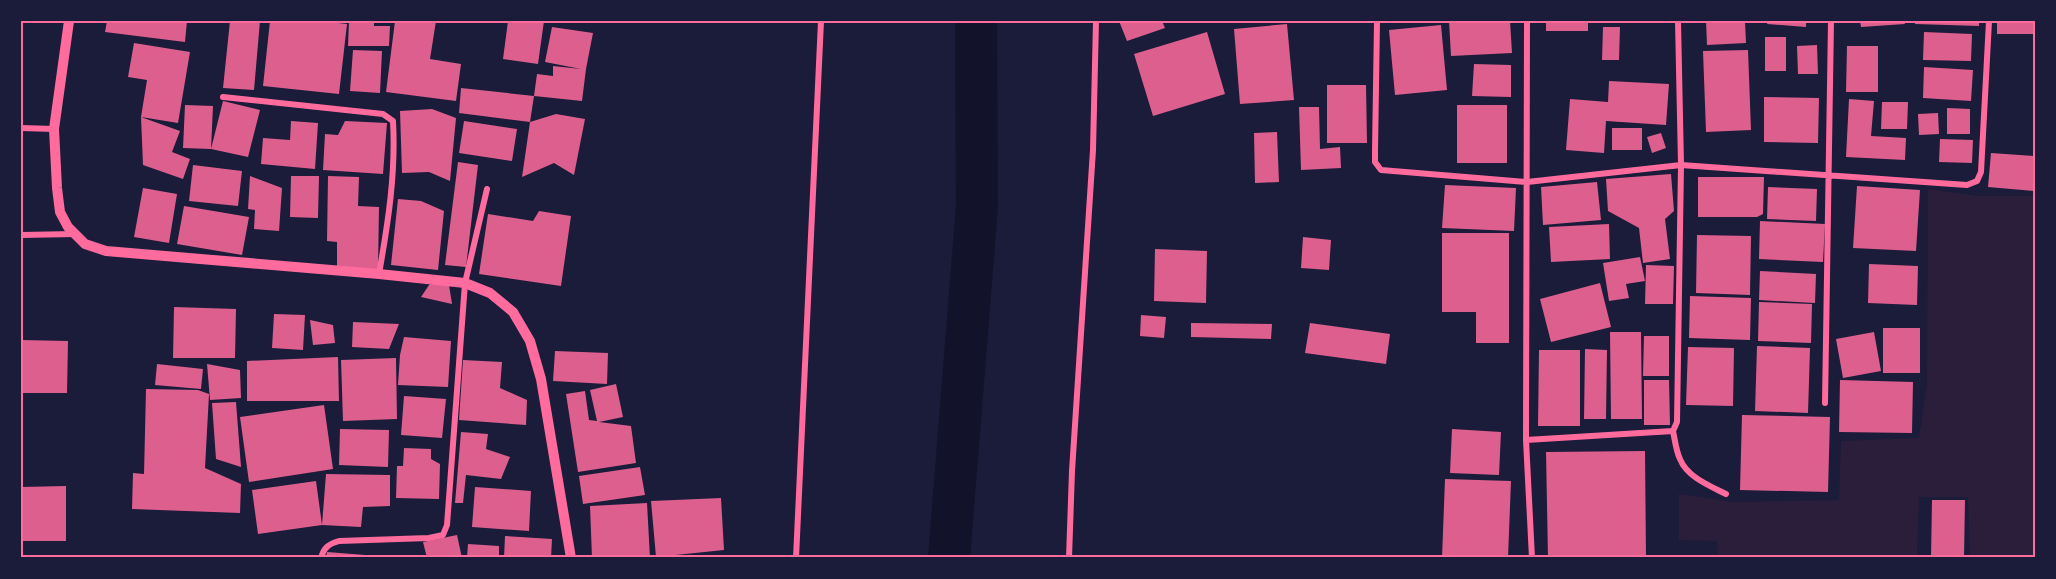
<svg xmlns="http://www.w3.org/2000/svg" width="2056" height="579" font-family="'Titillium Web',sans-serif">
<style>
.green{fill:#2a1e3b}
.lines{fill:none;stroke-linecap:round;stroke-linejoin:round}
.canal{stroke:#12122b;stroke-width:42}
.building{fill:#dd5f8e}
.minor{stroke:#ff6b9d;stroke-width:6}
.tertiary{stroke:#ff6b9d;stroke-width:10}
.neatline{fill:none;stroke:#ff6b9d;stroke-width:2}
</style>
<rect width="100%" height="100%" fill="#1b1b3a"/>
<path class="green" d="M1928 189 1978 196H2035V558H1970L1968 497H1919L1917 558 1718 557 1717 541 1679 540V494L1734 502 1839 500 1841 441 1919 438 1927 384Z"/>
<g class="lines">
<path class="canal" d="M949 558 977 206 976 21"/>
</g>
<path class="building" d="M107 21H187L185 42 105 32Z
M230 21H260L254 90 223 88Z
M270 21H321L347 24 339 94 263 86Z
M349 21H374V26H390L389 46H348Z
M395 21H436L430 59 461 64 456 101 386 92Z
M508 21H544L538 64 503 59Z
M1119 21H1162L1165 28 1127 41Z
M1449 21H1510L1512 53 1451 56Z
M1546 21H1588V31H1546Z
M1706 21H1745L1746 43 1707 45Z
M1768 21H1806V27L1767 24Z
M1860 21H1904L1905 24 1861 27Z
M1915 21H1979V26L1915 24Z
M1997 21H2035V34H1997Z
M1287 24 1294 100 1240 104 1234 29Z
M1441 25 1447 90 1395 95 1389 30Z
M552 27 593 33 586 69 582 101 534 96 537 74 553 76V66L581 69 545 62Z
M1603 27H1620L1619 60H1602Z
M1207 32 1225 94 1153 116 1134 54Z
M1924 32 1972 34 1971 61 1923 60Z
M1765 37H1786V71H1765Z
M134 43 190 52 178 123 141 117 147 80 128 77Z
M1817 45 1818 74H1798L1797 46Z
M1847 46H1878V92H1846Z
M353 50 382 51 380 93 350 91Z
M1748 50 1751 130 1706 132 1703 51Z
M1474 64 1511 65V97L1472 96Z
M1924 67 1973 70 1971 101 1923 98Z
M1609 81 1669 84 1666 125 1606 121 1604 153 1566 150 1570 99 1608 102Z
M1327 85H1366L1367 143H1327Z
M461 88 534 96 530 122 459 113Z
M1764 97 1819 98 1818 143 1764 142Z
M1849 99 1874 101 1871 136 1906 138 1905 160 1846 157Z
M223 101 260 110 248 157 211 149Z
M1882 102H1908L1907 129H1881Z
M185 105 213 106 211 149 183 148Z
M1457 105H1507V163H1457Z
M1299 107H1319L1320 149 1340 147 1341 168 1301 170Z
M1947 108 1970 109V134H1947Z
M432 109 456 118 450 181 429 172 402 173 400 111Z
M1938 113 1939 134 1919 135 1918 114Z
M556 114 585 119 574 175 554 163 522 177 530 122Z
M141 117 180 131 172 152 190 159 183 179 143 165Z
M291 121 318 123 315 169 261 164 263 138 290 140Z
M345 121 387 123 383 174 323 170 325 134 338 135Z
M464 121 517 129 512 161 459 153Z
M1612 128H1642V150H1612Z
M1277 132 1279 182 1255 183 1254 133Z
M1661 133 1666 148 1652 153 1647 137Z
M1940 139 1973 140 1972 163 1939 162Z
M1991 153 2035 156V191L1988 187Z
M458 162 478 165 466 267 445 265Z
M193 165 242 171 238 206 189 201Z
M1671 174 1674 211 1665 219 1670 259 1643 263 1639 228 1608 211 1606 179Z
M250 176 282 188 279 231 254 229 255 210 248 209Z
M291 176H319L318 218 290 217Z
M328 176 359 177 358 206 379 207 378 270 337 269V242L327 241Z
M1698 177H1764L1763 214 1757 217H1698Z
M1597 182 1601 220 1543 225 1541 187Z
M1445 185 1516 188 1514 231 1442 228Z
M1857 186 1920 190 1916 251 1853 248Z
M1768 187 1817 189 1816 221 1767 219Z
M143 188 177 194 169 243 134 237Z
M398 199 421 201 444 211 438 270 391 265Z
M184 206 249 217 242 255 177 244Z
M539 211 571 216 561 286 479 274 488 214 533 221Z
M1760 221 1825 224 1823 262 1759 259Z
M1609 224 1610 259 1551 262 1549 227Z
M1442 233H1509V343H1476V312H1442Z
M1697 235 1751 236 1750 295 1696 293Z
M1303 237 1331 240 1329 270 1301 268Z
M1155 249 1207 251 1206 303 1154 301Z
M1640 257 1645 281 1626 284 1629 298 1609 301 1603 263Z
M1869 264 1918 266 1917 305 1868 303Z
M1646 265 1674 266 1673 304H1645Z
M1760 271 1816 274 1815 303 1759 300Z
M431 282 449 285 452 304 421 297Z
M1600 283 1611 327 1551 342 1540 299Z
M1690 296 1751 298 1750 340 1689 338Z
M1759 302 1812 304 1811 343 1758 341Z
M174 307 236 309 235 358H173Z
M274 314 305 315 303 350 272 348Z
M1141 315 1166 317 1164 338 1140 336Z
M310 320 333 325 335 343 313 345Z
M353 322 399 324 389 349 352 347Z
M1191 323 1272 324 1271 339 1191 337Z
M1310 323 1390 334 1386 364 1305 353Z
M1883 328H1920V373H1883Z
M1610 332H1641L1642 419H1611Z
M1874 332 1881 371 1843 378 1836 339Z
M1644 336H1669V376H1643Z
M404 337 451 341 448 387 398 385 400 355Z
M21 340 68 341 67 393H21Z
M1757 346 1810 348 1808 413 1755 411Z
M1688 347 1734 348 1733 406 1686 405Z
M1585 349 1607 350 1606 419H1584Z
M1539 350H1580V426H1538Z
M555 351 608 353 607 384 553 381Z
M338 357 339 401H247V361Z
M396 358 397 419 343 421 341 360Z
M463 360 502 362 500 388 527 400 526 425 459 420Z
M157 364 203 369 201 389 155 385Z
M207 364 240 370 241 398 210 400Z
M1644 380H1669L1670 425H1644Z
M1840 380 1913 382 1912 433 1839 432Z
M616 384 623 417 599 422 631 426 636 463 578 472 566 394 585 391 589 420 597 421 590 390Z
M146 389 198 390 209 394 205 468 241 484 240 513 132 509 133 473 144 474Z
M404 396 446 399 442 438 401 435Z
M236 402 241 467 216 459 212 403Z
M324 405 333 469 249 482 240 417Z
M1742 415 1830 417 1828 492 1740 490Z
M340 429 389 430 388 467 339 465Z
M1452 429 1501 432 1499 475 1450 473Z
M461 432 488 434 486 449 510 457 501 479 466 475 463 503H455Z
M404 448 431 449V459L440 464 439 499 396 498 397 466H403Z
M1645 451 1646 557 1548 558 1546 452Z
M640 467 645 495 583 504 579 476Z
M326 474 390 475V506L363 507 361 527 322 525Z
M1445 479 1511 481 1508 558H1442Z
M316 481 322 525 258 534 252 490Z
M66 486V541H21V487Z
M475 487 531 491 529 531 472 527Z
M721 498 724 550 656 557 651 501Z
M1932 500H1965L1964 558H1931Z
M647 503 650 558H592L590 506Z
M457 535 462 558H427L423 542Z
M505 536 552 539 551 558H504Z
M468 544 499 546V558H467Z
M327 552 378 556V558H326Z"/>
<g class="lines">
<path class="minor" d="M1377 21 1375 151V162L1381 170 1527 182 1681 165 1967 185 1977 181 1981 172 1989 21
M1527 21 1526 440 1532 558
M1678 21 1681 165 1677 422 1673 431C1675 440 1676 451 1680 459 1687 477 1710 486 1726 494
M223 97 383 114 393 121C396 173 388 223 379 274
M21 128 54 129
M21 235 75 234
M1825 403 1831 21
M1526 440 1673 431
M321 558C324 547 329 544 339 541L429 538 443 535 447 525 465 283 487 189
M796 558 821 21
M1069 558 1072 471 1093 150 1096 21"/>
<path class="tertiary" d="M69 21 54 129 57 188 60 212 68 227 85 244 106 251 379 274 465 283 490 293 513 312 530 341 541 379 571 558"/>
</g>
<rect width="2056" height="579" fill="none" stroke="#1b1b3a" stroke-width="45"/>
<rect x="22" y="22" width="2012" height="534" class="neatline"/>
</svg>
